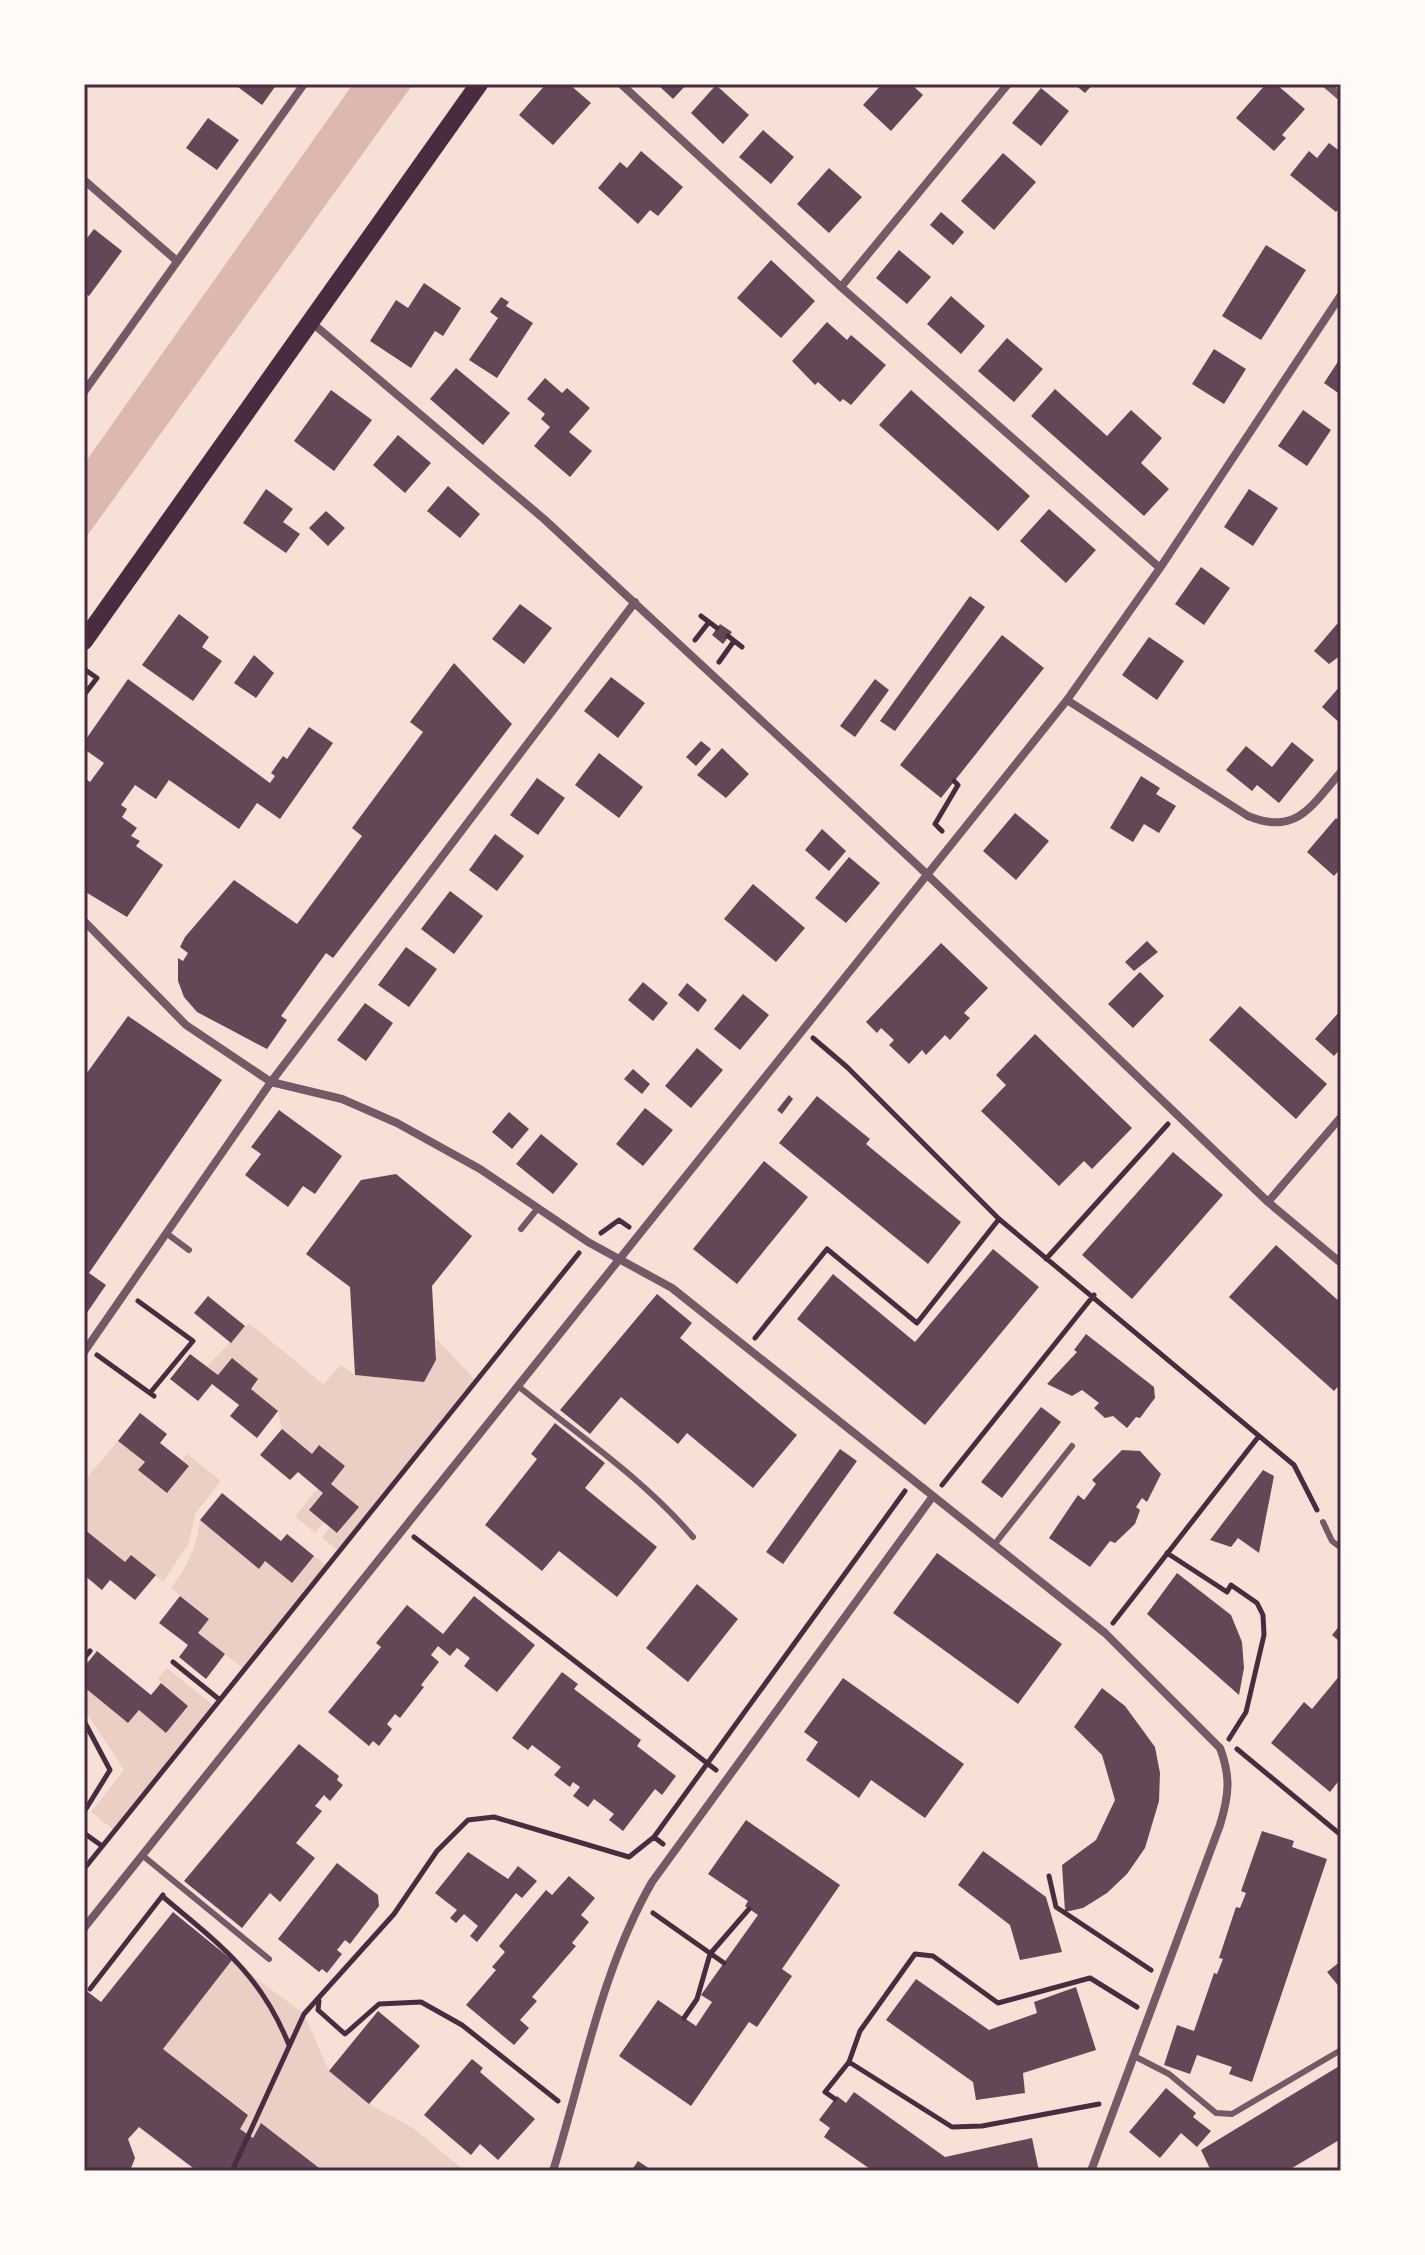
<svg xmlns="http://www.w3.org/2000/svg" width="1425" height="2255" font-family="'Alegreya Sans',sans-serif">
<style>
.green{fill:#ebcfc5}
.water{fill:#dcb8b0}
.building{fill:#644757}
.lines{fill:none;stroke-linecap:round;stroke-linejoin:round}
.path{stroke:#4a2c40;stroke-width:5}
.service{stroke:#755966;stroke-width:6}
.minor{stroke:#755966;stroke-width:8}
.primary{stroke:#4a2c40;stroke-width:18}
.neatline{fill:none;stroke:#4a2c40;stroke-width:3}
</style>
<rect width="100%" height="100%" fill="#f7e1d7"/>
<path class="green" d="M249 1323 323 1384 341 1365 355 1375 423 1382 436 1360V1338L475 1380 339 1551 322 1538 330 1527 338 1533 358 1507 331 1484 345 1466 320 1445 312 1454 282 1429 278 1411 251 1389 258 1379 232 1359 218 1375 207 1366Z
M118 1441 145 1462 139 1471 167 1493 189 1466 182 1460 187 1454 221 1481 195 1514 189 1543 163 1582 131 1555 125 1562 84 1529V1481Z
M318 1488 323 1493 324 1522 315 1533 295 1516Z
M200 1520 259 1568 265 1561 292 1583 314 1556 327 1565 244 1669 198 1633 209 1618 171 1588C187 1567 197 1547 200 1520Z
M167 1668 214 1706 115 1831 91 1812 124 1770 84 1709V1687L128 1723 139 1710 166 1733 188 1706 161 1683 158 1678Z
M232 1960 304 2014 329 2071 369 2104 413 2128 465 2171H323L261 2123 253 2138 240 2129 248 2114 163 2049Z"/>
<path class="water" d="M353 84H413L84 540V464Z"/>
<path class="building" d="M234 84H277L262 105Z
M546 84H569L591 103 553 145 519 115Z
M657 84H687L673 99Z
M882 84H911L923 95 891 131 863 105Z
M1074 84H1093L1085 93Z
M1266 84H1276L1305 109 1282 135 1286 138 1274 151 1236 118Z
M716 85 749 115 723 144 691 113Z
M1041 88 1069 111 1041 146 1012 123Z
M208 118 239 140 217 170 186 148Z
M763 130 794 157 771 184 739 157Z
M1329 143 1341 152V206L1336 212 1290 175 1309 151 1317 158Z
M641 151 683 187 658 216 650 210 638 224 598 188 620 162 627 168Z
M1003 153 1036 182 994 230 961 201Z
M829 168 862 197 829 233 797 204Z
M941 212 964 232 953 245 930 225Z
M94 229 122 251 89 296 84 293V242Z
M1266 245 1306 270 1261 340 1222 316Z
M899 250 931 277 907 304 876 278Z
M771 260 815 301 781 338 737 298Z
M424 283 461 308 443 336 435 331 411 368 370 341 396 300 408 308Z
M951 296 985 326 961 354 927 324Z
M501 297 509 302 506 306 533 323 497 378 469 360 498 318 490 312Z
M827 322 847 340 851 335 886 365 851 405 843 399 840 402 818 382 815 385 792 361Z
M1007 338 1043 369 1014 402 978 371Z
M1214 349 1246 369 1224 404 1192 384Z
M1341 357V395L1324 383Z
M456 368 510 413 483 445 430 399Z
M545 378 562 393 567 388 590 408 569 432 592 451 570 477 534 446 550 427 541 419 545 414 527 399Z
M1055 389 1107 436 1131 410 1162 438 1141 463 1169 489 1144 516 1031 416Z
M331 390 372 420 334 471 294 441Z
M911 390 1030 496 998 531 879 425Z
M1303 410 1331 430 1307 466 1278 446Z
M398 435 431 463 405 493 373 465Z
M448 486 480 514 460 538 427 511Z
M266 489 293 509 283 522 300 534 286 553 243 523Z
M1249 489 1278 508 1253 546 1224 527Z
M1049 509 1096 550 1066 583 1020 541Z
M326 511 345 528 328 546 309 528Z
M1201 567 1230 588 1204 625 1175 604Z
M970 596 985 607 895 731 880 721Z
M520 604 552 628 524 664 492 639Z
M179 614 209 637 202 647 222 661 193 701 142 665Z
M720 624 732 632 723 644 712 635Z
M1337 624 1341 627V655L1329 664 1314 651Z
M1002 635 1044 668 941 798 900 765Z
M1149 637 1184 661 1157 700 1122 675Z
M254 655 274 673 256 698 234 683Z
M454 663 512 724 333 958 326 953 281 1016 287 1020 267 1049 197 1012 184 997 178 981V958L183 961 188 953 180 947 185 937 234 880 297 924 362 836 352 828 423 732 410 722Z
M611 677 645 703 618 738 584 711Z
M128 679 270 783 275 776 271 773 283 756 287 759 309 727 333 743 280 819 257 803 239 829 169 780 156 799 135 785 121 805 127 809 122 817 137 828 131 836 140 841 136 846 163 865 127 917 84 891V778L90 782 104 763 84 749V742Z
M875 679 889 690 855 737 840 726Z
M1341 685V724L1322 707Z
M701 741 711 749 696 766 686 757Z
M1292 742 1314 760 1279 803 1257 785 1252 791 1226 770 1246 746 1272 767Z
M722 748 749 774 726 798 697 775Z
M599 753 643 787 619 818 575 785Z
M1141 776 1160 788 1156 794 1176 806 1159 833 1144 824 1133 842 1110 828Z
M537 778 565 798 538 835 510 815Z
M1015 813 1049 841 1016 880 983 851Z
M1336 818 1341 822V868L1334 876 1307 852Z
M822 829 846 851 829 871 805 850Z
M495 834 524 856 497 891 469 870Z
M849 857 880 883 846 923 815 898Z
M753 884 805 928 776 962 724 919Z
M450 891 483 916 454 954 421 929Z
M1147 941 1158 952 1134 971 1125 962Z
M941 943 988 988 964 1013 970 1018 950 1040 945 1035 926 1055 922 1050 909 1064 889 1045 894 1040 881 1028 877 1033 866 1022Z
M406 947 437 969 409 1007 378 985Z
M1140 972 1164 996 1133 1028 1108 1004Z
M643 982 668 1003 653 1021 628 1000Z
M687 983 707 1000 698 1012 678 995Z
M743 994 769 1015 740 1050 714 1029Z
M365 1003 393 1023 366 1061 337 1040Z
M1240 1006 1327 1084 1296 1119 1209 1040Z
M1341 1010V1048L1334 1056 1315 1039Z
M128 1016 222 1080 89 1273 106 1285 84 1317V1077Z
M1035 1034 1132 1128 1092 1169 1084 1161 1059 1186 981 1111 1006 1085 996 1075Z
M697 1048 723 1070 691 1108 665 1086Z
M633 1069 650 1084 642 1094 624 1079Z
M789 1095 793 1099 782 1114 777 1110Z
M817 1096 870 1139 866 1144 961 1222 928 1264 779 1143Z
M645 1108 673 1130 643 1166 616 1144Z
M279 1110 342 1156 315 1194 303 1186 288 1207 245 1175 261 1154 251 1147Z
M509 1112 529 1129 512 1149 492 1132Z
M541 1134 578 1164 553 1194 516 1164Z
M1173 1152 1223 1195 1132 1299 1082 1255Z
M764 1161 808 1197 737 1284 693 1249Z
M396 1174 472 1236 432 1286 436 1360 424 1382 355 1375 350 1287 306 1254 361 1180Z
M1276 1245 1341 1303V1383L1334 1391 1229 1297Z
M993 1249 1039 1287 925 1425 797 1319 833 1274 915 1342Z
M657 1294 692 1323 680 1338 797 1435 753 1488 687 1433 678 1444 621 1397 590 1434 560 1410Z
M208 1296 245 1326 231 1343 194 1313Z
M1086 1334 1154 1387 1155 1398 1140 1418 1136 1417 1127 1428 1113 1416 1105 1418 1094 1408 1099 1403 1082 1390 1072 1396 1047 1384 1077 1352 1074 1350Z
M190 1354 218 1375 232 1358 258 1379 251 1389 278 1411 257 1438 230 1416 239 1405 212 1384 198 1401 170 1379Z
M1041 1407 1061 1422 1002 1498 981 1482Z
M140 1413 167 1434 160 1443 189 1466 167 1493 138 1470 145 1462 118 1441Z
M555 1423 605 1463 585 1488 657 1547 617 1597 559 1551 542 1571 485 1525 537 1459 531 1454Z
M282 1429 312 1454 319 1445 345 1466 331 1484 359 1507 337 1533 309 1510 323 1493 298 1472 290 1480 260 1455Z
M840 1449 857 1461 783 1564 766 1552Z
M1122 1450 1140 1451 1161 1474 1147 1502 1142 1498 1136 1507 1140 1510 1135 1524 1115 1543 1110 1541 1090 1567 1049 1538 1078 1495 1084 1500 1096 1484 1092 1480Z
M1263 1470 1274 1476 1259 1553 1238 1538 1231 1547 1210 1540Z
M222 1493 281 1541 287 1534 314 1556 292 1583 265 1561 259 1569 200 1520Z
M84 1529 125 1562 131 1555 156 1575 135 1600 110 1580 102 1590 84 1575Z
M937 1553 1062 1644 1018 1704 893 1613Z
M1177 1573 1231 1615 1242 1642 1244 1668 1239 1695 1147 1614Z
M697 1584 738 1619 688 1682 646 1648Z
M180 1596 209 1619 198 1633 225 1654 206 1679 179 1657 188 1645 159 1623Z
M474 1596 535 1645 497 1692 464 1666 470 1658 457 1648 450 1656 438 1646 431 1655 439 1662 421 1685 424 1687 400 1718 395 1714 387 1724 392 1729 379 1746 373 1741 369 1746 328 1712 381 1647 376 1643 407 1605 443 1634Z
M1341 1624V1643L1332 1635Z
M97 1651 151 1695 161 1683 188 1706 166 1733 139 1710 128 1723 84 1687V1667Z
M562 1672 578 1684 574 1689 641 1740 637 1746 676 1776 662 1795 655 1789 623 1831 609 1820 614 1814 594 1799 588 1807 573 1796 580 1787 573 1782 570 1787 554 1775 561 1767 532 1745 528 1750 512 1738Z
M1341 1674V1778L1330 1792 1271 1743 1304 1702 1312 1709Z
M843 1678 964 1764 925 1818 871 1780 859 1798 806 1760 818 1742 804 1732Z
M1102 1688 1125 1706 1155 1747 1160 1773 1159 1801 1145 1848 1127 1874 1107 1893 1083 1908 1065 1912 1062 1865 1096 1840 1115 1800 1102 1755 1074 1727Z
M299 1744 339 1776 337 1780 343 1785 330 1801 324 1795 315 1806 322 1811 296 1843 315 1858 280 1902 270 1893 242 1928 184 1881Z
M746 1820 840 1885 782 1969 792 1976 757 2027 749 2022 691 2106 619 2056 658 2000 696 2026 712 2002 701 1995 758 1915 745 1906 748 1901 708 1874Z
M1262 1831 1294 1841 1292 1847 1327 1859 1252 2082 1229 2074 1232 2067 1197 2055 1190 2074 1164 2065 1177 2025 1194 2031 1214 1973 1217 1974 1223 1959 1219 1958 1236 1907 1240 1908 1246 1893 1241 1891Z
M983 1851 1046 1897 1062 1952 1020 1960 1010 1925 958 1885Z
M468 1852 508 1879 518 1866 537 1881 522 1898 516 1893 477 1942 470 1936 478 1926 464 1914 456 1923 450 1918 457 1910 435 1893Z
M337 1863 378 1895 379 1906 350 1944 345 1940 337 1950 342 1954 327 1973 322 1969 319 1972 278 1939Z
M569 1876 595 1898 581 1915 589 1922 572 1943 576 1946 532 1997 537 2001 520 2020 529 2028 514 2045 466 2005 496 1970 492 1967 505 1952 499 1946 546 1890 552 1895Z
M173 1912 232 1960 163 2049 248 2115 240 2129 253 2138 261 2123 323 2171H197L139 2127 128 2139 135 2158 130 2171H84V1989L101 2002Z
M1341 1961V1989L1327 1972Z
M916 1979 989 2030 1037 2013 1034 2002 1076 1987 1096 2050 1023 2073 1025 2093 976 2100 973 2082 886 2020Z
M378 2011 420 2046 369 2104 329 2071Z
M472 2059 483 2068 480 2072 535 2119 498 2160 480 2144 471 2155 424 2115Z
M1341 2065V2139L1287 2171H1211L1201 2150Z
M1166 2088 1196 2113 1193 2117 1211 2131 1197 2147 1181 2133 1160 2158 1129 2132Z
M854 2092 945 2157 1032 2138 1039 2171H873L824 2137 830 2128 819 2120 837 2096 846 2103Z
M638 2161 653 2171H631Z"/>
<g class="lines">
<path class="path" d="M701 616 717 628
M728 636 742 647
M695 640 709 622
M719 662 734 641
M84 669 97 678 84 695
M942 831 935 824 958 785 954 781
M813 1038 847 1067 999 1219 1294 1465 1317 1510
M601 1233 619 1220 629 1227
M1046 1259 1168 1124
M138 1301 193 1341 150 1393
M755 1338 827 1249 917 1323 999 1219
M97 1355 154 1396
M942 1485 1094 1295
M414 1537 716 1770
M1167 1553 1227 1592 1231 1585 1257 1603 1263 1615 1264 1635 1246 1712 1229 1739
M1113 1623 1259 1436
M84 1658 90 1651
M173 1662 220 1700
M84 1721 110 1770 84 1812
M1237 1749 1341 1835
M84 1833 102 1846
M654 1837 905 1491
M84 1869 579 1253
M1049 1876 1056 1907 1151 1970
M162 1896C219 1944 260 1973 289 2045
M653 1913 724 1963
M90 1989 163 1895
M319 2001 318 2010 345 2034 379 2004 421 2002 462 2025 558 2101
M684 2018 697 1999 710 1954 749 1909
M849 2062 952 2127 982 2126 1099 2104
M835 2099 825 2092 849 2062 860 2031 915 1954 933 1956 998 2003 1090 1978 1137 2007
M232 2171 304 2014 394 1914 437 1851 468 1820 494 1817 629 1857 654 1837 663 1844"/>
<path class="service" d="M521 1229 538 1208
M166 1233 189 1250
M518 1386C577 1434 644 1479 693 1537
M1323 1522 1332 1541 1341 1548
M994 1545 1072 1446
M142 1855 269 1959
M1134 2056 1169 2074 1216 2113 1232 2114 1341 2050"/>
<path class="minor" d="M621 84 841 287 1160 568
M1326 84 1341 97
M84 180 177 261
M841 287 1008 84
M311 322 544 519 915 863 1268 1202 1341 1263
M84 392 304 84
M1067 700 1248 816C1297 836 1311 806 1341 772
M84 921 186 1025 271 1082 342 1099 397 1123 480 1169 588 1242 672 1288 1105 1633 1220 1748C1231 1777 1229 1795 1220 1825L1091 2171
M1268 1202 1341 1117
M84 1352 271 1082 635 602
M84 1928 1067 700 1160 568 1341 295
M553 2171C583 2074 601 1971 652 1882L933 1496"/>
<path class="primary" d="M84 641 479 84"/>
</g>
<rect width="1425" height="2255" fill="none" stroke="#fffaf5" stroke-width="172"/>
<rect x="86" y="86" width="1253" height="2083" class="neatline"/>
</svg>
